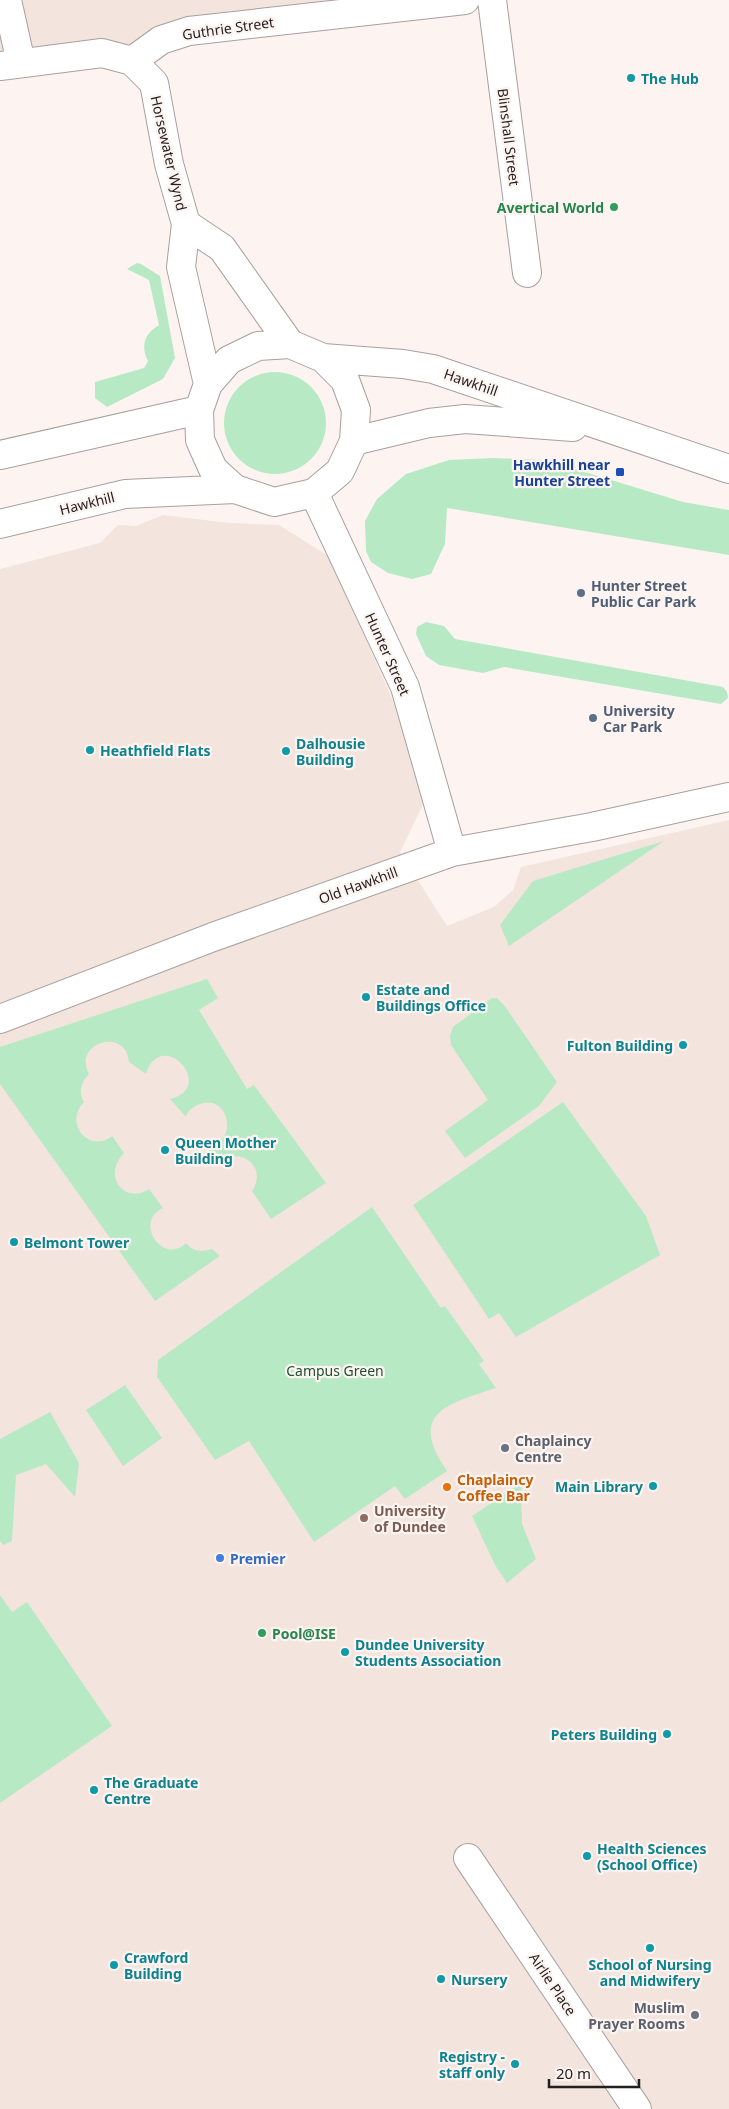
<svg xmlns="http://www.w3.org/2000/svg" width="729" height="2109" font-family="'Noto Sans',sans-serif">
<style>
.built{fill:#f3e4de}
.green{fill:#b8e9c5}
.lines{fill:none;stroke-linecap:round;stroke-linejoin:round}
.minor-casing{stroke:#a8a09d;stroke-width:30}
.minor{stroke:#fff;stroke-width:28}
.culture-dot{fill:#0f9aa8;stroke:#fdf4f1;stroke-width:2}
.leisure-dot{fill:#2e9e5b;stroke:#fdf4f1;stroke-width:2}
.transit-dot{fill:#1a4fb4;stroke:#fdf4f1;stroke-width:2}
.service-dot{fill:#5c6f8a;stroke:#fdf4f1;stroke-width:2}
.worship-dot{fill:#6b7280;stroke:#fdf4f1;stroke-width:2}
.food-dot{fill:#e8710a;stroke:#fdf4f1;stroke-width:2}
.education-dot{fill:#8d6e63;stroke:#fdf4f1;stroke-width:2}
.shop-dot{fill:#3f7fe0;stroke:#fdf4f1;stroke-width:2}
.labels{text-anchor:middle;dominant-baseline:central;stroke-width:4.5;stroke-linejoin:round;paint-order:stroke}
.street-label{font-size:14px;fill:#221f1e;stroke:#fdf4f1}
.culture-label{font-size:14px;font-weight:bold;fill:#0d838f;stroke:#fdf4f1;text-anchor:start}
.leisure-label{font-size:14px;font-weight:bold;fill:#27864d;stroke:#fdf4f1;text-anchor:end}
.transit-label{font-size:14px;font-weight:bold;fill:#164399;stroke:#fdf4f1;text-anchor:end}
.service-label{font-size:14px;font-weight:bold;fill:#4e5e75;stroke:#fdf4f1;text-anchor:start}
.park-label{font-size:14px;fill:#1d5130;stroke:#fdf4f1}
.worship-label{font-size:14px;font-weight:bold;fill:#5b616d;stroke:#fdf4f1;text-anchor:start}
.food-label{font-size:14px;font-weight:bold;fill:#c56008;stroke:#fdf4f1;text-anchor:start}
.education-label{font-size:14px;font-weight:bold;fill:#785e54;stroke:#fdf4f1;text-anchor:start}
.shop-label{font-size:14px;font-weight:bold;fill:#366cbe;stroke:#fdf4f1;text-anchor:start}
</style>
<rect width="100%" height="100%" fill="#fdf4f1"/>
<path class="built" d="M0 0H465L189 31 132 61 0 66Z
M163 515 229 523 279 525 330 557 431 788 400 852 447 926 494 907 513 890 521 867 729 820V2109H0V569L100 543 118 525 136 526Z"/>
<path class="green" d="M137 263 141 264 160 276 175 358 163 379 107 407 95 398V382L144 368 148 361C140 346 145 333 159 325L149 280 127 269Z
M224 423a51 51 0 1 1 102 0a51 51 0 1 1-102 0Z
M493 458 546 460 683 502 729 510V555L447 508 445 544 431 574 412 579 388 573 371 562 366 551 365 521 377 499 406 474 449 460Z
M426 622 444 626 455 639 723 687 727 692 728 698 721 704 504 667 483 673 439 665 426 656 416 634 417 627Z
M664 841 509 946 500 925 533 881Z
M207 979 218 998 199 1010 247 1089 254 1085 326 1183 271 1219 252 1191C269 1167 238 1143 217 1165L205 1146C240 1146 230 1093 200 1104 194 1106 188 1110 186 1117L170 1099C218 1087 161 1026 146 1074L129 1062C126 1026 72 1043 89 1074 81 1082 78 1092 84 1102 63 1124 90 1154 112 1136L124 1153C101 1177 126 1205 149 1189L163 1208C133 1221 163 1266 186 1243 193 1252 202 1252 212 1249L220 1256 155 1301 0 1084V1047Z
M492 998H497L504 1005 557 1082 539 1106 465 1158 445 1131 488 1100 451 1045 450 1036 453 1027Z
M563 1102 646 1216 660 1255 516 1337 499 1313 489 1319 413 1205Z
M372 1207 441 1308 445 1306 484 1361 479 1364 496 1388C447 1404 407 1413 447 1471L405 1499 395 1486 314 1542 249 1441 215 1460 157 1377 158 1360Z
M125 1385 162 1438 123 1466 86 1410Z
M50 1412 79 1463 75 1497 46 1464 16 1475 12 1541 3 1545 0 1541V1439Z
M521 1483 522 1524 536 1559 507 1583 495 1565 472 1516Z
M0 1595 12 1612 27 1602 112 1726 0 1803Z"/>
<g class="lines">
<g class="minor-casing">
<path id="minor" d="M7 0 21 63
M492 0 527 273
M132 61 161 40 189 31 465 0
M132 61 154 83 169 164 186 224 181 267 208 384
M0 66 102 53 132 61
M186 224 222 248 290 344
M354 441 429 423 465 419 573 427
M0 455 199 410
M235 489 213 469 200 440 199 410 208 384 229 360 258 346 290 344 323 358 403 364 433 369 729 469
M314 493 405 687 452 852
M0 524 125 494 235 489 274 502 314 493 340 471 354 441 356 410 345 380 323 358
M0 1019 213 937 452 852 592 827 729 797
M468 1858 637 2109"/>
</g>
<use href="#minor" class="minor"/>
</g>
<g class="culture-dot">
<circle cx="631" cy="78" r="5"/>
<circle cx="90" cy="750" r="5"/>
<circle cx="286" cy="751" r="5"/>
<circle cx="366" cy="997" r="5"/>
<circle cx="683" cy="1045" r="5"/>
<circle cx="165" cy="1150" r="5"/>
<circle cx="14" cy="1242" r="5"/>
<circle cx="653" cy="1486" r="5"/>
<circle cx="345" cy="1652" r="5"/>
<circle cx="667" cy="1734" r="5"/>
<circle cx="94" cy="1790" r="5"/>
<circle cx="587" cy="1856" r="5"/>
<circle cx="650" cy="1948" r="5"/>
<circle cx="114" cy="1965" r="5"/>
<circle cx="441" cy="1979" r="5"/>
<circle cx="515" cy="2064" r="5"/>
</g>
<g class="leisure-dot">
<circle cx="614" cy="207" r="5"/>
<circle cx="262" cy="1633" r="5"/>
</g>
<rect class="transit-dot" x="615" y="467" width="10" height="10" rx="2.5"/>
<g class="service-dot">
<circle cx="581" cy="593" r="5"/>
<circle cx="593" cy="718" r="5"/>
</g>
<g class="worship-dot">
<circle cx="505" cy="1448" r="5"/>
<circle cx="695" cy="2015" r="5"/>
</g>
<circle class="food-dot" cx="447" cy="1487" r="5"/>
<circle class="education-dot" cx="364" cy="1518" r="5"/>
<circle class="shop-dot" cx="220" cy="1558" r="5"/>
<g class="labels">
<g class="street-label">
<text transform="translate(228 28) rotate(-8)">Guthrie Street</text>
<text transform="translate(509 137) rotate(83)">Blinshall Street</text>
<text transform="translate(169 153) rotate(77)">Horsewater Wynd</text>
<text transform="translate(471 382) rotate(19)">Hawkhill</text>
<text transform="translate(87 503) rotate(-14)">Hawkhill</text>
<text transform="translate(388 654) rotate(66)">Hunter Street</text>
<text transform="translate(358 885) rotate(-20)">Old Hawkhill</text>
<text transform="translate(553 1984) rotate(56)">Airlie Place</text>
</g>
<g class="culture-label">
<text x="641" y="78">The Hub</text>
<text x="296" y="743">Dalhousie<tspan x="296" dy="16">Building</tspan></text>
<text x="100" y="750">Heathfield Flats</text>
<text x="376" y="989">Estate and<tspan x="376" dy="16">Buildings Office</tspan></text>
<text x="673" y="1045" text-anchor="end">Fulton Building</text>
<text x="175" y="1142">Queen Mother<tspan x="175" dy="16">Building</tspan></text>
<text x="24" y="1242">Belmont Tower</text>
<text x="643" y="1486" text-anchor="end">Main Library</text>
<text x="355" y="1644">Dundee University<tspan x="355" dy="16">Students Association</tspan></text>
<text x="657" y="1734" text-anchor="end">Peters Building</text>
<text x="104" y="1782">The Graduate<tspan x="104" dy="16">Centre</tspan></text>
<text x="597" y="1848">Health Sciences<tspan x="597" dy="16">(School Office)</tspan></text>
<text x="124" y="1957">Crawford<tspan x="124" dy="16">Building</tspan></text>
<text x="650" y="1964" text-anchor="middle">School of Nursing<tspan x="650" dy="16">and Midwifery</tspan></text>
<text x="451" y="1979">Nursery</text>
<text x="505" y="2056" text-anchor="end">Registry -<tspan x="505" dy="16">staff only</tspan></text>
</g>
<g class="leisure-label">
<text x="604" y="207">Avertical World</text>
<text x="272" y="1633" text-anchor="start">Pool@ISE</text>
</g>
<g class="transit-label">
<text x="610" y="464">Hawkhill near<tspan x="610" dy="16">Hunter Street</tspan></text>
</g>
<g class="service-label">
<text x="591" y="585">Hunter Street<tspan x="591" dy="16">Public Car Park</tspan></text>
<text x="603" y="710">University<tspan x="603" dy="16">Car Park</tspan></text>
</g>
<g class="park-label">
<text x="335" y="1370">Campus Green</text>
</g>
<g class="worship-label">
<text x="515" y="1440">Chaplaincy<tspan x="515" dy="16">Centre</tspan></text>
<text x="685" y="2007" text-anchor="end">Muslim<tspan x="685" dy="16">Prayer Rooms</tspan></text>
</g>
<g class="food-label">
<text x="457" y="1479">Chaplaincy<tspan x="457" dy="16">Coffee Bar</tspan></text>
</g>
<g class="education-label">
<text x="374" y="1510">University<tspan x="374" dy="16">of Dundee</tspan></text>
</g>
<g class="shop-label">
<text x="230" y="1558">Premier</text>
</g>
</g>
<path d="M549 2079v8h90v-8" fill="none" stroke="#221f1e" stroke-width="2.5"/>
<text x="556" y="2079" font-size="15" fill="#221f1e" stroke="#fdf4f1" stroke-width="4" paint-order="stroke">20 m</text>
</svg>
